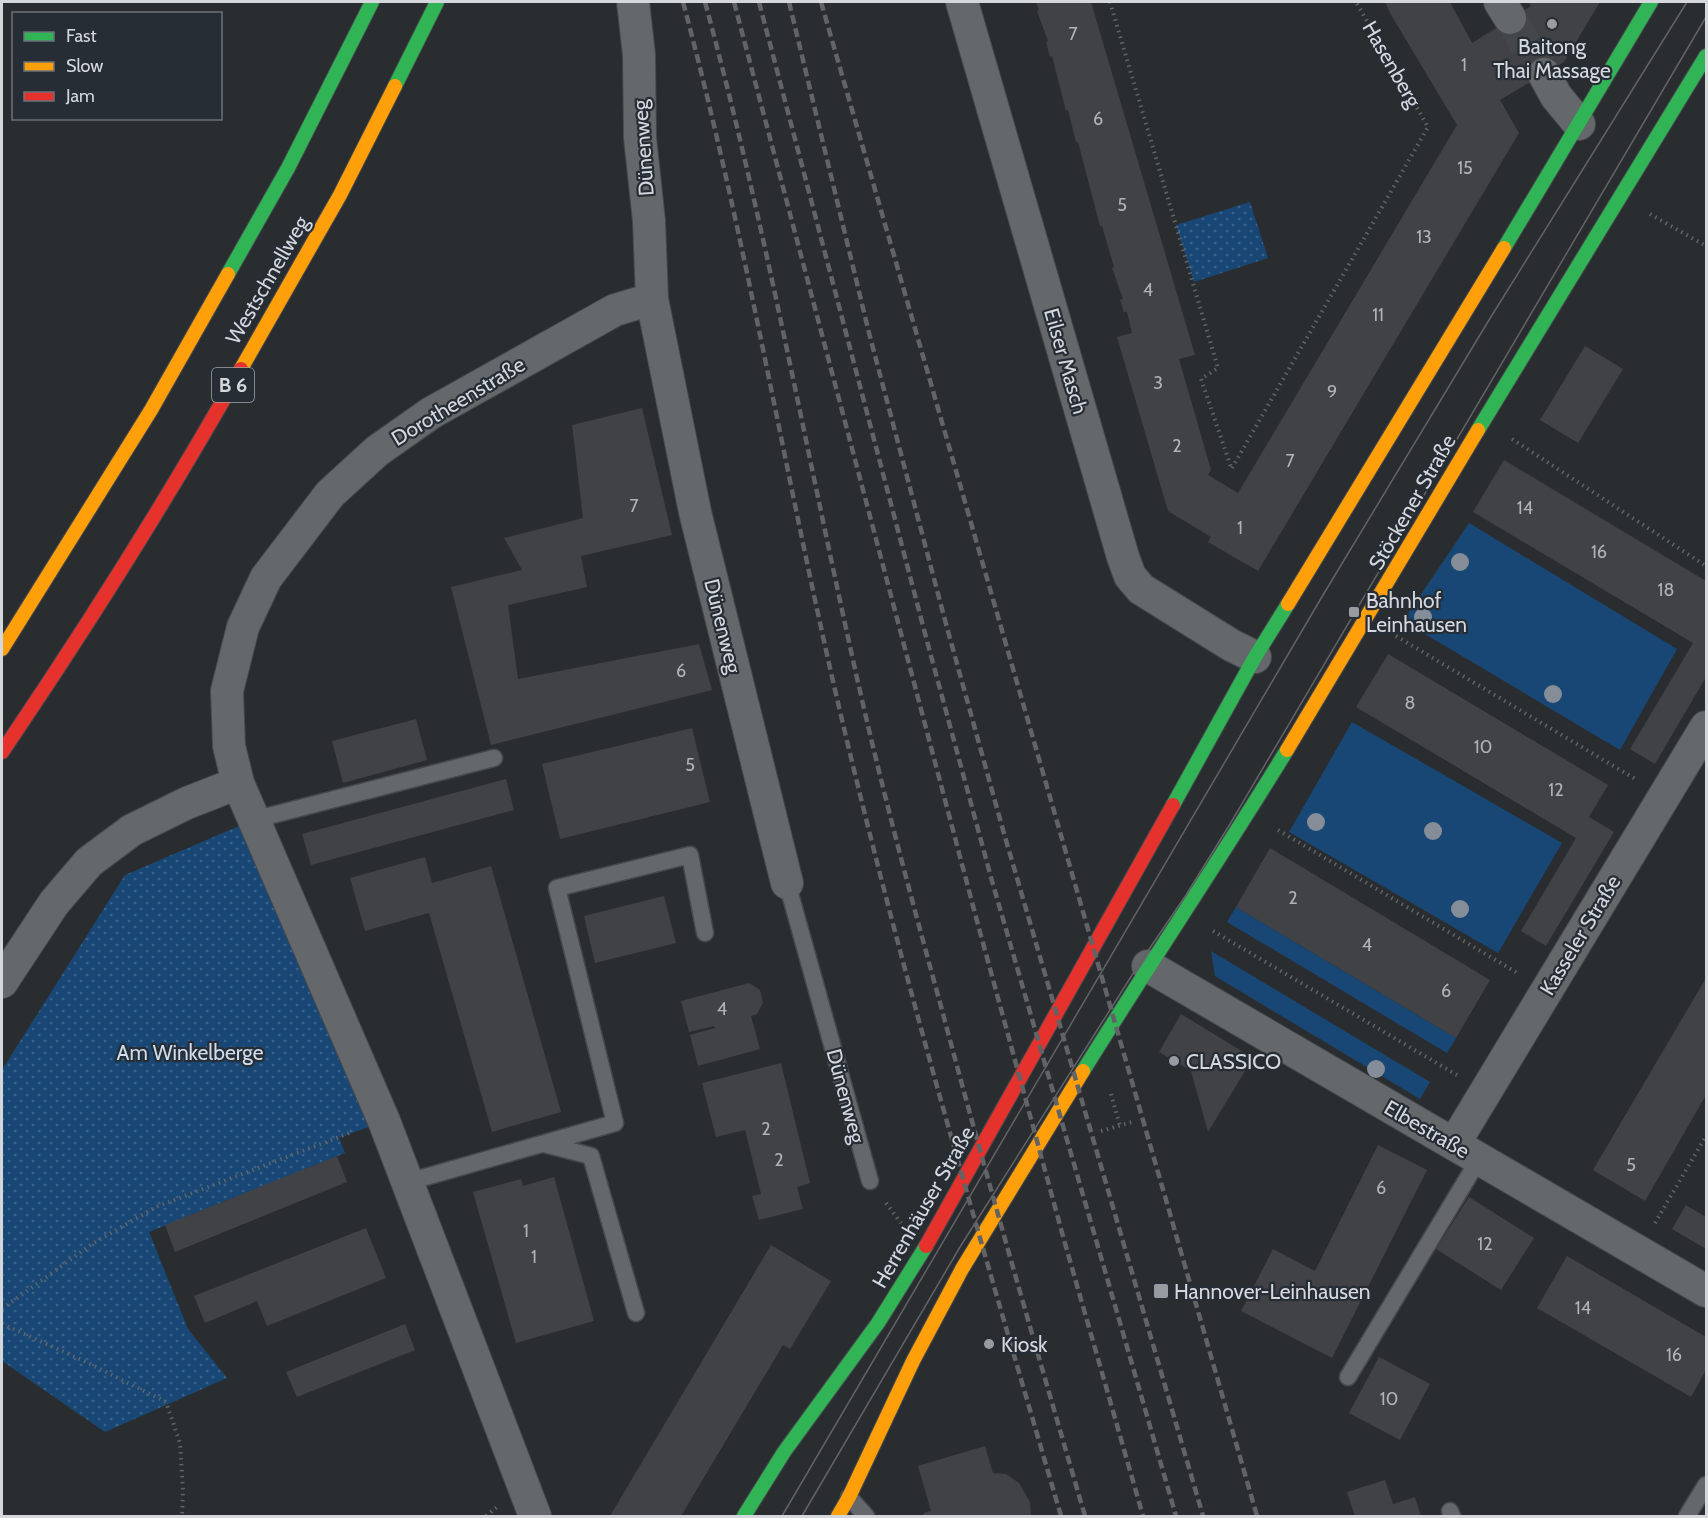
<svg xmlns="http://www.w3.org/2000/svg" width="1708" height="1518" font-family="Cabin,sans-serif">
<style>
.grass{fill:#194775}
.park{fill:url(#park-dots)}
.building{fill:#404245}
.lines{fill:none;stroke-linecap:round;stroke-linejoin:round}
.street-tunnel{stroke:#44474a;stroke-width:32;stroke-dasharray:32 16;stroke-linecap:butt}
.lane-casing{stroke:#45484c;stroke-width:19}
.street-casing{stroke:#45484c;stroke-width:34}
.fast-casing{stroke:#45484c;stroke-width:16}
.slow-casing{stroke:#45484c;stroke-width:16}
.jam-casing{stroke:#45484c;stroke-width:16}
.path{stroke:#616466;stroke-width:4;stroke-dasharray:1.5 4.5;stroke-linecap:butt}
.lane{stroke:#65686b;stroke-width:16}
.street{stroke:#65686b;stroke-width:32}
.fast{stroke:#30b455;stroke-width:14}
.slow{stroke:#ff9f0a;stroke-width:14}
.jam{stroke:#e5322d;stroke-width:14}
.tram{stroke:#616366;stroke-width:1.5}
.rail{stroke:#616366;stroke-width:4.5;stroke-dasharray:9 4.5;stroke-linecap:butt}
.tree{fill:#848d98}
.poi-dot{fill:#989ca0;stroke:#262d34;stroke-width:2}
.labels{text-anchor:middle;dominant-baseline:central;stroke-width:4.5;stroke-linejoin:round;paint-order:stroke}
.number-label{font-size:18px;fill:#afb2b7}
.shield{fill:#262d34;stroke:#a0a5aa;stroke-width:1.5}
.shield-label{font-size:20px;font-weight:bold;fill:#d4d8dd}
.poi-label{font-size:21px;fill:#d4d8dd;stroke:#262d34;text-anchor:start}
.street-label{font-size:21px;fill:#d4d8dd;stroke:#262d34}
.park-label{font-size:21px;fill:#cddcee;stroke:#262d34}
</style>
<defs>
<pattern id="park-dots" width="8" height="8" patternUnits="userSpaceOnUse" patternTransform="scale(1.5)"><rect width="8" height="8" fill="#194775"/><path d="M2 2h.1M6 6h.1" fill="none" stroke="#3a6188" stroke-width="1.8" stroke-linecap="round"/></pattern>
</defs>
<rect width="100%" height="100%" fill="#2a2d30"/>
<path class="grass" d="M1469 523 1677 649 1620 750 1403 621Z
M1352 722 1562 843 1498 953 1289 832Z
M1236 907 1456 1038 1447 1053 1227 922Z
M1211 951 1430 1082 1420 1099 1215 976Z"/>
<path class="park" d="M1250 202 1268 258 1194 282 1176 225Z
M253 820 384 1121 339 1138 345 1153 149 1232 188 1329 227 1378 105 1432 2 1361V1070L125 875Z"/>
<path class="building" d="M1036 2H1091L1195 355 1179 359 1211 470 1208 475 1238 493 1457 125 1390 13 1385 2H1450L1472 43 1531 6 1528 2H1600L1564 62 1500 100 1519 133 1258 571 1208 542 1211 537 1168 511 1117 337 1132 333 1127 312H1124L1120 300 1123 299 1112 268 1114 267 1102 226H1100L1078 142H1076L1068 110 1066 111 1052 56 1050 57 1046 42 1048 41 1037 11 1039 10Z
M1585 346 1623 369 1578 443 1540 420Z
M642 408 672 535 581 556 587 587 508 605 518 679 699 644 712 690 491 745 451 587 522 570 504 538 583 518 572 425Z
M1504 460 1706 581V677L1655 764 1630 749 1693 643 1473 512Z
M1388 654 1608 785 1589 817 1614 832 1546 946 1521 931 1576 838 1356 707Z
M416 719 427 760 343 783 332 741Z
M692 728 710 802 560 839 542 764Z
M506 779 514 810 311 865 302 834Z
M1270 848 1490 980 1456 1038 1236 907Z
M425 857 432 883 491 866 561 1112 492 1132 429 913 365 931 350 878Z
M664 896 676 943 595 963 584 916Z
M1706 978V1095L1645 1201 1593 1170Z
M749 983 760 990 763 1003 757 1014 751 1016 760 1049 698 1066 690 1035 715 1028 714 1026 689 1032 681 1001Z
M1181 1014 1253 1058 1208 1132 1191 1071 1159 1052Z
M781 1063 810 1183 797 1187 803 1209 759 1220 752 1196 761 1194 745 1130 716 1137 702 1083Z
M1378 1145 1427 1170 1332 1358 1241 1311 1273 1249 1315 1271Z
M337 1156 347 1182 175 1252 165 1225Z
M554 1177 594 1321 516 1343 473 1192 521 1179 523 1186Z
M1469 1197 1534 1238 1501 1290 1436 1249Z
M1686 1205 1706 1217V1249L1672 1229Z
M366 1228 386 1278 267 1326 257 1301 205 1323 194 1296Z
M771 1245 831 1281 790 1349 783 1345 681 1516H610Z
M1567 1256 1706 1337V1370L1691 1397 1537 1308Z
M405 1324 415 1350 297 1397 286 1372Z
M1379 1357 1430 1384 1400 1440 1349 1413Z
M985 1446 993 1473 1006 1474 1019 1483 1030 1502 1031 1516H923L924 1513 931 1511 918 1466Z
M1385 1480 1393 1504 1415 1497 1421 1516H1355L1347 1492Z"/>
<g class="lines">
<path class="street-tunnel" d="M1510 18 1544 74"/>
<g class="lane-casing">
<path id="lane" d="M253 820 494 758
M787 883 870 1181
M544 1144 591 1156 636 1313
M408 1182 615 1123 557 888 690 855 705 933
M1348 1377 1479 1159
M849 1497 866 1516
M1450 1511 1452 1516
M1687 1516 1706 1485"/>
</g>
<g class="street-casing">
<path id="street" d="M633 2 639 55 640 138 649 221 652 299 695 512 787 883
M962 2 1123 557 1130 576 1141 589 1231 645 1255 657
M1500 2 1510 18
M1544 74 1556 96 1579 124
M238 783 384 1121 535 1516
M1148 966 1706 1291
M2 982 54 903 89 862 132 830 187 803 238 783 229 746 227 691 243 627 266 578 330 494 377 451 431 413 615 310 652 299
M1454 1144 1706 727"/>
</g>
<g class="fast-casing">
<path id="fast" d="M395 86 437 2
M1504 248 1651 2
M228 274 288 168 372 2
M1478 430 1706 56
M1173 805 1255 657 1288 604
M1083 1071C1150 963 1221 858 1287 750
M744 1516 784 1452 878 1323 926 1246"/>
</g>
<g class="slow-casing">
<path id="slow" d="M241 369 340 195 395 86
M1288 604 1504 248
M2 649 151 410 228 274
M1287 750 1478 430
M838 1516 849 1497 913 1361 962 1269 1083 1071"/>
</g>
<g class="jam-casing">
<path id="jam" d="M2 752C86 628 167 500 241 369
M926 1246 1173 805"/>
</g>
<path class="path" d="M1110 2 1218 368 1201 379 1231 467
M1650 214 1706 246
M1512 439 1706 566
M1232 468 1428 127 1356 2
M1396 636 1637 780
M1278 830 1519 974
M1213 931 1457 1075
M1111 1094 1120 1126
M1101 1131 1132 1122
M886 1203 901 1223
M1655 1223 1706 1136
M2 1309 92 1244 156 1207 352 1132
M2 1324 82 1360 166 1402 180 1443 183 1490 182 1516
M486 1516 497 1507"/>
<use href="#lane" class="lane"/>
<use href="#street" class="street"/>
<use href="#fast" class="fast"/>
<use href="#slow" class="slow"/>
<use href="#jam" class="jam"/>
<path class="tram" d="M782 1516 1323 595 1489 320 1687 2
M802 1516 960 1247 1139 964 1186 895 1230 824 1706 17"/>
<path class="rail" d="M683 2C742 222 780 446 830 668 895 954 979 1235 1061 1516
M705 2C764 219 804 440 853 660 879 778 910 894 942 1010 987 1180 1036 1348 1085 1516
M734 2 977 921 1064 1240 1143 1516
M759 2 927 641 992 881 1176 1516
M789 2 869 333 946 624 1003 830 1203 1516
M821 2 1257 1516"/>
</g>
<g class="tree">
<circle cx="1460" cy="562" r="9"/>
<circle cx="1423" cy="617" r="9"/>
<circle cx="1553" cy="694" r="9"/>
<circle cx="1316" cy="822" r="9"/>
<circle cx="1433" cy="831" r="9"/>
<circle cx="1460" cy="909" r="9"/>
<circle cx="1376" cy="1069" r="9"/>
</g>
<g class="poi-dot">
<circle cx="1552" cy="24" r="6"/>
<rect x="1348" y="606" width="12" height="12" rx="3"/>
<circle cx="1174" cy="1061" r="6"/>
<rect x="1153" y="1283" width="16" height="16" rx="3"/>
<circle cx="989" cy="1344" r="6"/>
</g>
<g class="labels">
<g class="number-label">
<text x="1073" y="34">7</text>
<text x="1464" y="65">1</text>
<text x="1098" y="119">6</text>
<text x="1465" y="168">15</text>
<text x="1122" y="205">5</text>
<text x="1424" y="237">13</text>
<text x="1148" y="290">4</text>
<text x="1378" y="315">11</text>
<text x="1158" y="383">3</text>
<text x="1332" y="392">9</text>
<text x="1177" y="446">2</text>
<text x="1290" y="461">7</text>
<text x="634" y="506">7</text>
<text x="1525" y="508">14</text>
<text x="1240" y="528">1</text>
<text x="1599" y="552">16</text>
<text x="1666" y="590">18</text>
<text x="681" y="671">6</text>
<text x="1410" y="703">8</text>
<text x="1483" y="747">10</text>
<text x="690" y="765">5</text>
<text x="1556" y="790">12</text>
<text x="1293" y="898">2</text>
<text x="1367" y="945">4</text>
<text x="1446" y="991">6</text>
<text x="722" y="1009">4</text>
<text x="766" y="1129">2</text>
<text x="779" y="1160">2</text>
<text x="1631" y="1165">5</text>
<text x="1381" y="1188">6</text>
<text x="526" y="1231">1</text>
<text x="1485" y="1244">12</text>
<text x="534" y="1257">1</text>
<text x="1583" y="1308">14</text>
<text x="1674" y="1355">16</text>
<text x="1389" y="1399">10</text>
</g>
<rect class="shield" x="212" y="368" width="42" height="34" rx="4.5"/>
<g class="shield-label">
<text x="233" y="385">B 6</text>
</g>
<g class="poi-label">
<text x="1552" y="46" text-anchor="middle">Baitong<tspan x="1552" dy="24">Thai Massage</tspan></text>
<text x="1366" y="600">Bahnhof<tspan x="1366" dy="24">Leinhausen</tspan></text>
<text x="1186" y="1061">CLASSICO</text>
<text x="1174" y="1291">Hannover-Leinhausen</text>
<text x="1001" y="1344">Kiosk</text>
</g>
<g class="street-label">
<text transform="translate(1392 64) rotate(60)">Hasenberg</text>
<text transform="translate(643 148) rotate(-94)">Dünenweg</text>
<text transform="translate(267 280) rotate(-60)">Westschnellweg</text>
<text transform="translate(1066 361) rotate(74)">Eilser Masch</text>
<text transform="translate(458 401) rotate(-31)">Dorotheenstraße</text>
<text transform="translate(1412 502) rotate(-60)">Stöckener Straße</text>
<text transform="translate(723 626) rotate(76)">Dünenweg</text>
<text transform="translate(1580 935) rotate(-59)">Kasseler Straße</text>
<text transform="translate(846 1096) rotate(75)">Dünenweg</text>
<text transform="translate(1427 1129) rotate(30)">Elbestraße</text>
<text transform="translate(923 1207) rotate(-60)">Herrenhäuser Straße</text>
</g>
<g class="park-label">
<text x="190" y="1052">Am Winkelberge</text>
</g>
</g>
<rect width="1708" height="1518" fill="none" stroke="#d4d8dd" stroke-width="6"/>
<rect x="12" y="12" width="210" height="108" fill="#262d34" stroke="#6c7178" stroke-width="1.5"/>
<rect x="24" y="32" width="30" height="9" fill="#30b455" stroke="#6c7178" stroke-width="1.5"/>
<text x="66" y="42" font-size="18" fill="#d4d8dd">Fast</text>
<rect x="24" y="62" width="30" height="9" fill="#ff9f0a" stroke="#6c7178" stroke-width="1.5"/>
<text x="66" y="72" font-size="18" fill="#d4d8dd">Slow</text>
<rect x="24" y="92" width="30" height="9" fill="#e5322d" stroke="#6c7178" stroke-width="1.5"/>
<text x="66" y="102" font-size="18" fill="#d4d8dd">Jam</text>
</svg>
